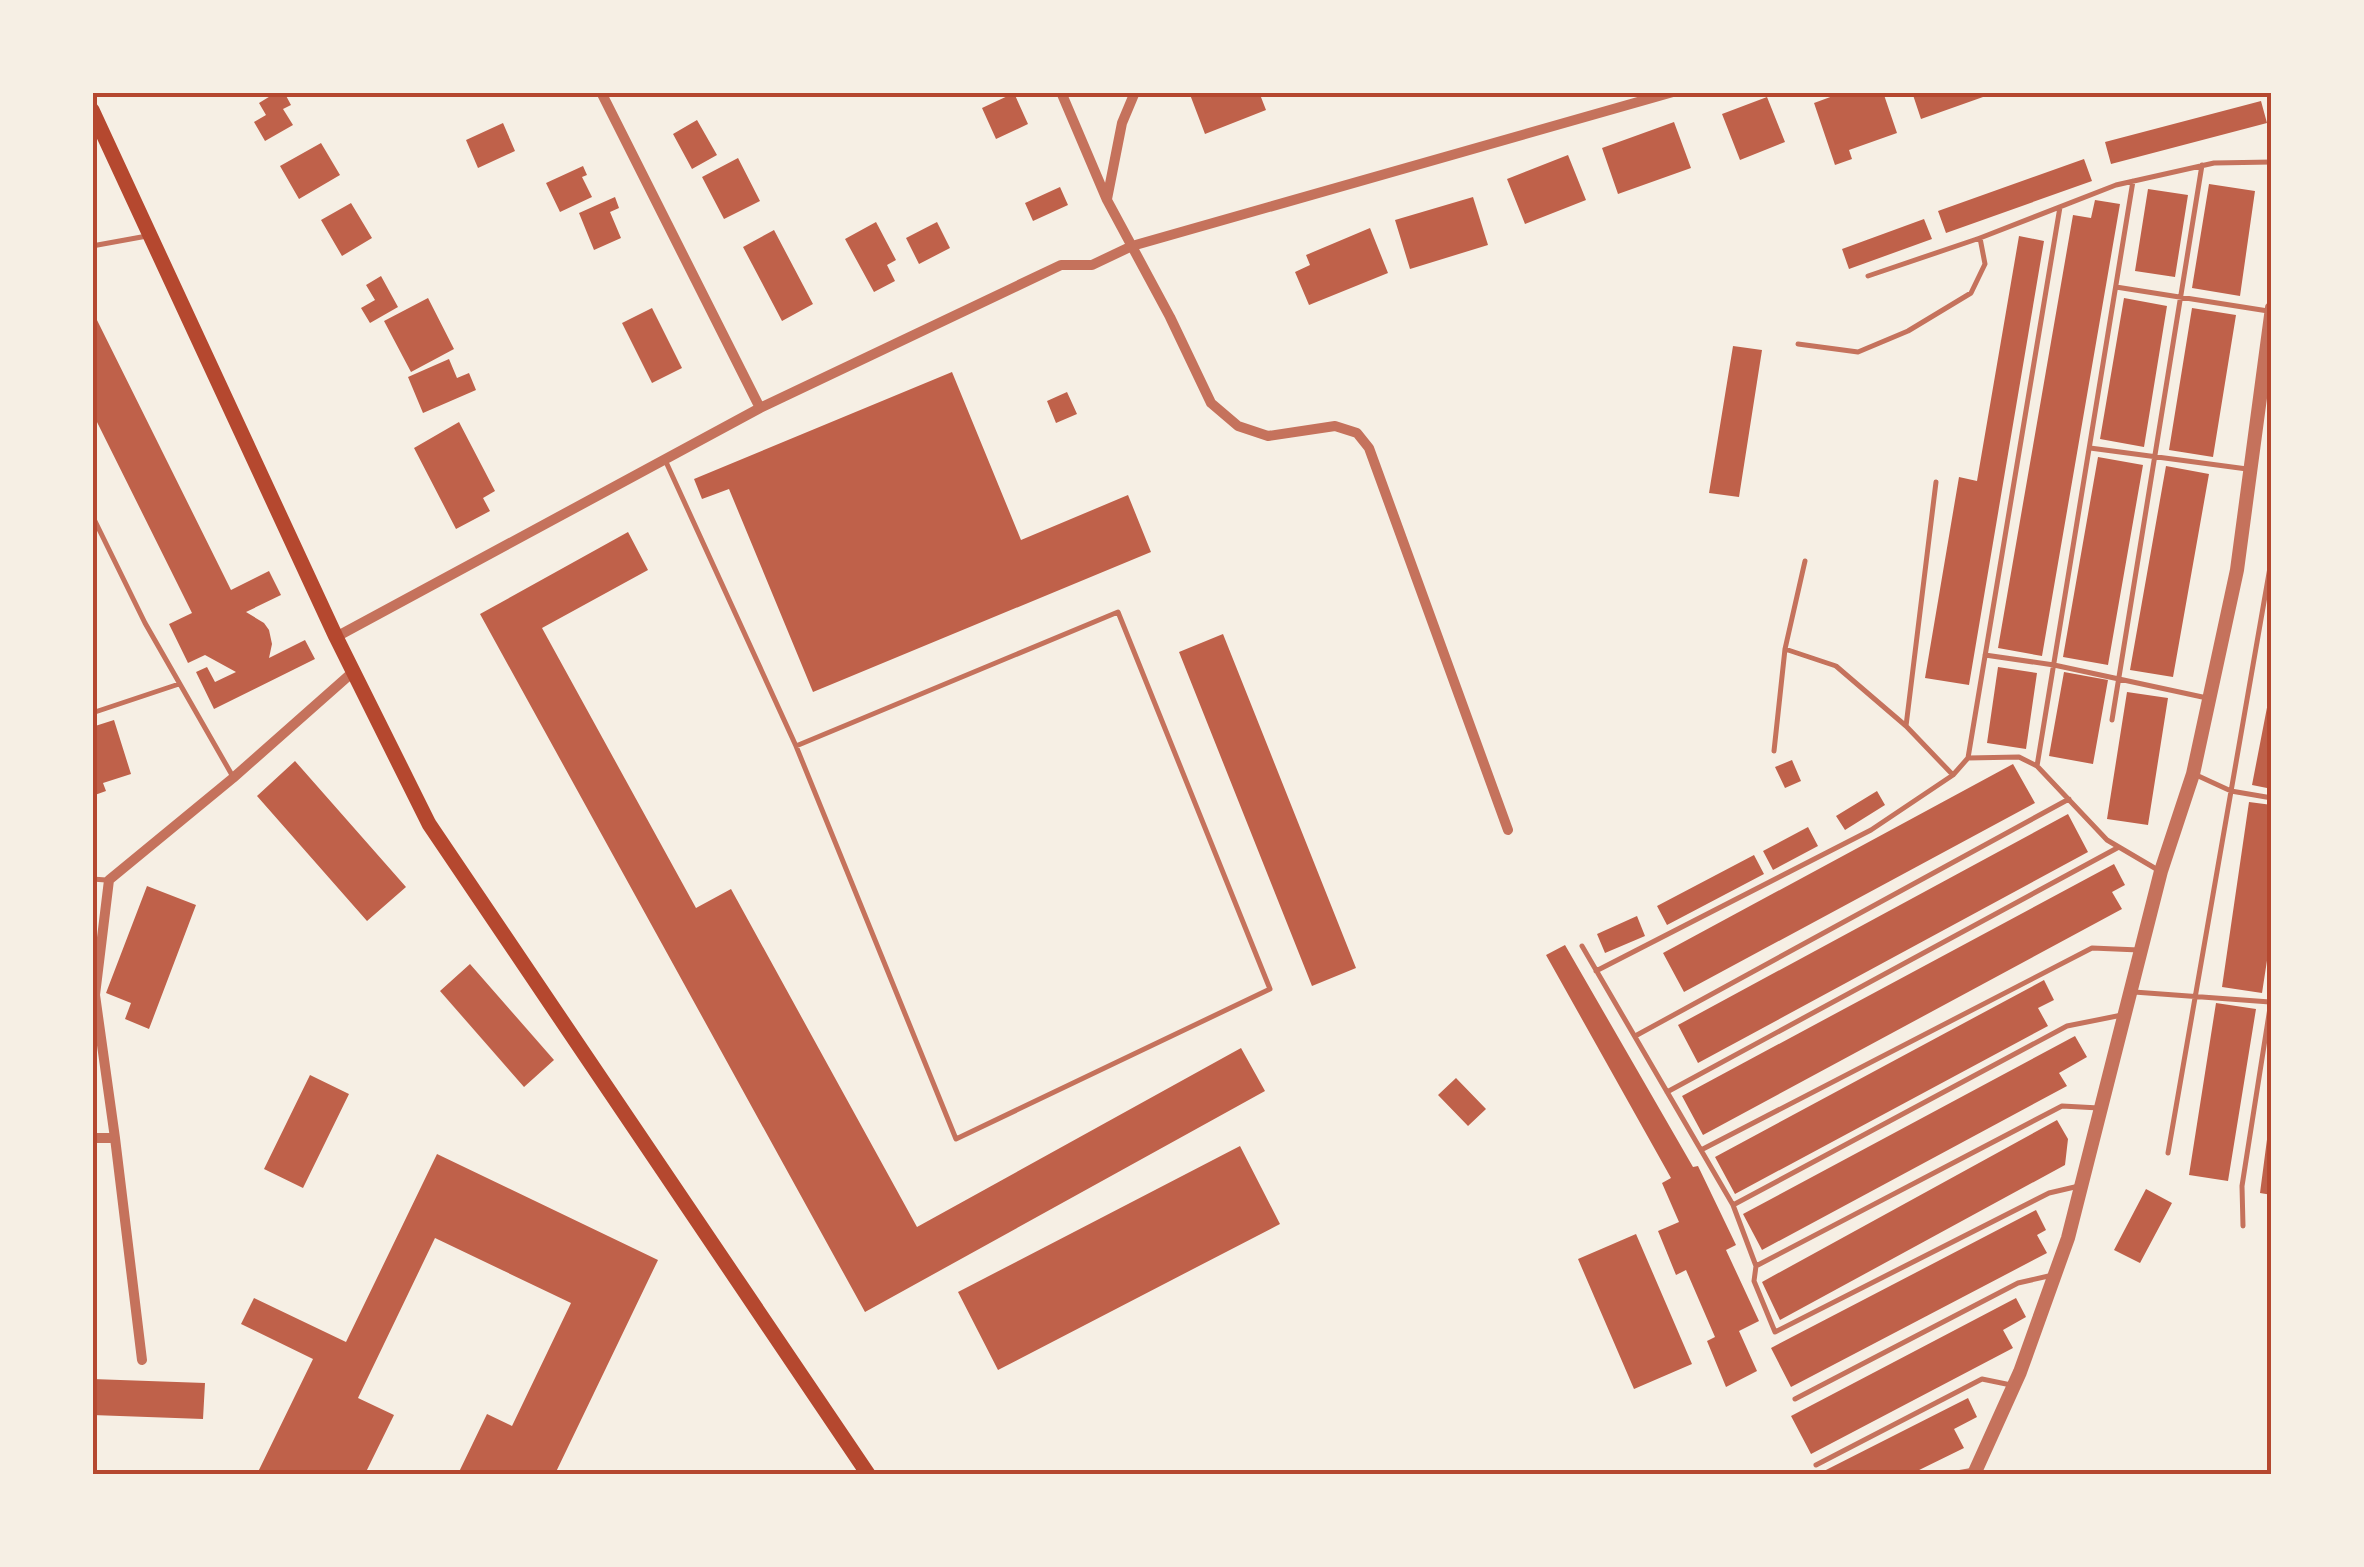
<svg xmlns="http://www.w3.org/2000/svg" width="2364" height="1567" font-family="Commissioner,sans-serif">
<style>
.building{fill:#bf614a}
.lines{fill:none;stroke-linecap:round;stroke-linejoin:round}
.service{stroke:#c5725c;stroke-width:5}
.minor{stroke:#c5725c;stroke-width:10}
.tertiary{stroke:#c5725c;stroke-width:14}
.secondary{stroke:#b5482f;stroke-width:15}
.neatline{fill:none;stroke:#b5482f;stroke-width:4}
</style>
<rect width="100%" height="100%" fill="#f6efe4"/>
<path class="building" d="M277 92H284L291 105 283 109 293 125 265 141 254 122 266 115 259 103Z
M1189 92H1259L1266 110 1205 134Z
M1844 92H1883L1897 133 1849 150 1852 159 1835 165 1814 103Z
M1912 92H1981L1983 97 1921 119Z
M1014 93 1028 124 996 139 982 108Z
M1767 97 1785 142 1740 160 1722 114Z
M2261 101 2267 123 2111 164 2105 142Z
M697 120 717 155 692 169 673 134Z
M1674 122 1691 168 1618 194 1602 148Z
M503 123 515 151 478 168 466 140Z
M321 143 340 175 299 199 280 166Z
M1568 155 1586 200 1525 224 1507 179Z
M738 158 760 201 724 219 702 177Z
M2084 159 2092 181 1946 233 1938 211Z
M583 166 587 175 582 177 592 197 560 212 546 183Z
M2209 184 2255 191 2240 296 2192 288Z
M1060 187 1068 205 1033 221 1025 203Z
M2148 189 2188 195 2175 277 2135 271Z
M615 197 619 208 610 212 621 238 594 250 579 213Z
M1473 197 1488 245 1410 269 1395 220Z
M2095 200 2120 204 2042 656 1998 648 2073 215 2091 218Z
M351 203 372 238 342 256 321 220Z
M1924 219 1932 239 1849 269 1842 249Z
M876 222 896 260 887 265 895 281 874 292 845 239Z
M937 222 950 248 919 264 906 238Z
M1370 228 1388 273 1309 305 1295 272 1310 265 1306 255Z
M774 230 813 304 782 321 743 247Z
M2019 236 2044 241 1969 685 1925 678 1959 477 1977 481Z
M381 276 398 307 370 323 361 308 375 300 366 285Z
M428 298 454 349 411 372 384 321Z
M2124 298 2167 306 2144 447 2100 439Z
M652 308 682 368 652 383 622 323Z
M2192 308 2236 315 2213 457 2169 450Z
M92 310 231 590 269 571 281 595 246 612 264 623 269 630 272 644 269 658 305 640 315 659 214 709 196 672 207 667 215 682 236 672 205 655 188 663 169 624 192 613 92 412Z
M1733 346 1762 350 1739 497 1709 493Z
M449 359 457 378 469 373 476 390 423 413 408 377Z
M952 372 1021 540 1128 495 1151 552 813 692 729 489 702 499 694 479Z
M1067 392 1077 414 1056 423 1047 401Z
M459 422 495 491 483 498 490 511 456 529 414 448Z
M2098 457 2143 465 2108 665 2063 657Z
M2166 466 2209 474 2173 677 2130 670Z
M628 532 648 570 542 628 696 908 731 889 917 1227 1241 1048 1265 1091 865 1312 480 614Z
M1223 634 1356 968 1312 986 1179 652Z
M1998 667 2037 673 2026 749 1987 743Z
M2064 672 2108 680 2093 764 2049 756Z
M2127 692 2168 698 2148 825 2107 819Z
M2270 692H2272V789L2252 785Z
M114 720 131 774 103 783 106 791 92 796V727Z
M1792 760 1801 781 1785 788 1775 767Z
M295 761 406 887 367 921 257 796Z
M2013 764 2035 803 1684 992 1663 953Z
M1877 791 1885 805 1845 830 1836 816Z
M2249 802 2272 805V928L2262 993 2222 987Z
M2068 814 2088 852 1698 1063 1678 1025Z
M1808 827 1818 846 1773 870 1763 851Z
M1754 855 1764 874 1667 925 1657 906Z
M2114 864 2125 885 2112 892 2122 909 1703 1135 1682 1096Z
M147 886 196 905 149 1029 125 1019 131 1003 106 993Z
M1637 916 1645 936 1605 953 1597 934Z
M1565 945 1693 1167 1698 1166 1736 1245 1726 1250 1759 1321 1739 1331 1757 1371 1726 1387 1707 1341 1715 1337 1686 1270 1676 1275 1658 1231 1679 1222 1662 1183 1671 1178 1546 955Z
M470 964 554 1060 524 1087 440 991Z
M2044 980 2054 1000 2038 1008 2048 1026 1735 1194 1715 1157Z
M2216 1003 2256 1009 2228 1181 2189 1175Z
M2075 1036 2087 1057 2059 1073 2067 1086 1762 1250 1743 1214Z
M310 1075 349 1094 303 1188 264 1169Z
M1456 1078 1486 1109 1468 1126 1438 1095Z
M2057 1120 2068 1139 2065 1165 1780 1320 1762 1282Z
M2269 1124H2272V1195L2260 1193Z
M1240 1146 1280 1224 998 1370 958 1292Z
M437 1154 658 1260 555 1474H458L487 1414 512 1426 571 1303 435 1238 358 1398 394 1415 365 1474H257L313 1359 241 1324 254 1298 346 1342Z
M2146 1189 2172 1203 2140 1263 2114 1250Z
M2036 1210 2046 1230 2037 1235 2047 1253 1791 1387 1771 1348Z
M1636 1234 1692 1364 1634 1389 1578 1259Z
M2016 1298 2026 1317 2003 1330 2013 1348 1811 1454 1791 1416Z
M92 1379 205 1383 203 1419 92 1415Z
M1968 1398 1977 1417 1954 1429 1964 1448 1911 1474H1818Z"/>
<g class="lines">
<path class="service" d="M92 246 147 236
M1868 276 1980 238 2116 185 2214 163 2272 162
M2116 287 2268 311
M1798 344 1858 352 1908 331 1971 293 1985 264 1980 238
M2090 448 2247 469
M666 462 796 746 1118 612 1270 989 956 1139 796 746
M1936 482 1906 726 1952 774
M92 515 145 623 232 775
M1785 649 1836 666 1906 726
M1985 655 2054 665 2207 698
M92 713 179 684
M2112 720 2202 165
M1774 751 1785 649 1805 561
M1968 758 2019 757 2037 766 2107 840 2158 870
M2037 766 2133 181
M2194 774 2231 791 2272 798
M92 879 106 880
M1582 946 1733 1205 1756 1266 1754 1281 1775 1332 2049 1193 2079 1186
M1596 971 1871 830 1953 775 1968 758 2060 207
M2134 992 2270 1002
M1637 1035 2069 799
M1667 1092 2119 847
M1701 1150 2092 948 2139 950
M2168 1153 2272 556
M1733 1205 2067 1026 2122 1015
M2243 1226 2242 1186 2272 995
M1756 1266 2062 1106 2099 1108
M1795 1399 2018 1283 2053 1275
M93 1457V1474
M1816 1465 1982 1379 2011 1385
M1951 1474 1974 1470"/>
<path class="minor" d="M601 92 760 408
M1061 92 1107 200 1170 317 1211 403 1238 426 1268 436 1335 426 1357 433 1369 448 1508 830
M1107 199 1122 123 1135 92
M336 637 760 408 1061 265H1092L1132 246 1673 92
M92 1138H115L95 995 109 880 233 778 354 671
M115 1138 142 1360"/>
<path class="tertiary" d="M1974 1474 2020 1372 2068 1238 2161 871 2193 774 2237 570 2272 308"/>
<path class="secondary" d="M92 110 336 637 429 824 868 1474"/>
</g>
<rect width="2364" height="1567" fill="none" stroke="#f6efe4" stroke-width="190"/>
<rect x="95" y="95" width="2174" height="1377" class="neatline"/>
</svg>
